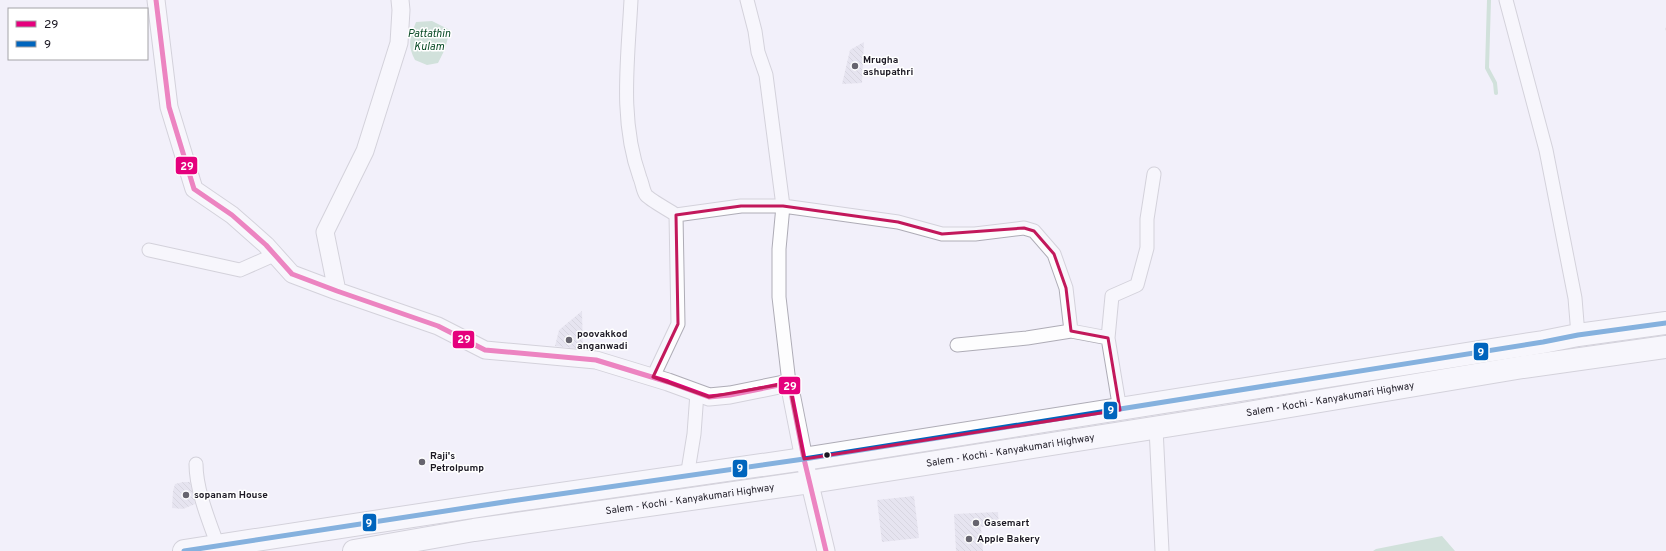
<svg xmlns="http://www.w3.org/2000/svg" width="1666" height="551" font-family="Overpass,sans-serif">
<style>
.water{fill:#a9ceb6}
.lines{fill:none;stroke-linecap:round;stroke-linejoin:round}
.stream{stroke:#a9ceb6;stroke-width:4}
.building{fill:url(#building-back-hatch)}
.minor-casing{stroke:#aeacb6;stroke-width:15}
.tertiary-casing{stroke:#aeacb6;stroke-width:19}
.trunk-casing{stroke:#aeacb6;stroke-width:24}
.path{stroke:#d8d7db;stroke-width:2.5;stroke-dasharray:1 3;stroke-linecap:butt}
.minor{stroke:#fdfdfe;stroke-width:13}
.tertiary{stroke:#fdfdfe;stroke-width:17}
.trunk{stroke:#fdfdfe;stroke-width:22}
.bus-1-casing{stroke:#fff;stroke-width:8}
.bus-2-casing{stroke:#fff;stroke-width:8}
.bus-1{stroke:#e5007d;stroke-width:5}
.bus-2{stroke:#0065bd;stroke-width:5}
.marked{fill:none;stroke:#c2185b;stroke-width:3;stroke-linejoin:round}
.poi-dot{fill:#66646e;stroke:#fff;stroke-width:1.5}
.bus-dot{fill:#1b1823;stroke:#fff;stroke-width:1.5}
.labels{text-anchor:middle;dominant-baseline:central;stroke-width:3;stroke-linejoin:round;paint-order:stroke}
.poi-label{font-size:10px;font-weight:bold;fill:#1b1823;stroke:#fff;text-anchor:start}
.street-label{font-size:10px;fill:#1b1823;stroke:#fff}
.water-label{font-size:11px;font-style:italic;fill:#094a25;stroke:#fff}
.line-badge{stroke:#fff;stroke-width:1.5}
.badge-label{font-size:11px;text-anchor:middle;font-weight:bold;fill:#fff}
</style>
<defs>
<pattern id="building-back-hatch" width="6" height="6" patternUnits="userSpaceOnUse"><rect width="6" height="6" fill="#d8d5e4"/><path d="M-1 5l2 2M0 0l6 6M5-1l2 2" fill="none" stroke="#b9b6c3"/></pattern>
</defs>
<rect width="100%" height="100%" fill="#f2f0fa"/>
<path class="water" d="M432 21 450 30 445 49 438 63 427 65 415 60C407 45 410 38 416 22Z
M1442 536 1455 551H1373L1376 549Z"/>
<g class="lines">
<path class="stream" d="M1489 0 1487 68 1495 83 1496 93"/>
</g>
<path class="building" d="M864 42 862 83 842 84 850 50Z
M582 311 583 349 555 346 559 330Z
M183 482H190L195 504 183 509 172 508 173 491 175 484Z
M914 496 919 538 882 542 877 500Z
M998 512 999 526 981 527 983 551H956L954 514Z"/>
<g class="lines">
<g class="minor-casing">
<path id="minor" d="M631 0C628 59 619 120 640 178 642 182 643 191 646 195 650 200 669 210 676 215L741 206H783L898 222 942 234H975L1024 228 1034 231 1054 254 1066 288 1071 331
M747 0 755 31 758 52 766 75 783 206 779 249V297L789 383
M1506 0 1546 150 1575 298 1578 335
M149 250 240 270 274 255
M1108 338 1112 296 1137 285 1147 248V219L1154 174
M957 345 1027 338 1071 331 1108 338 1120 410
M653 377 678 324 676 215
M1156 428 1162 551
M196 464C196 490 209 521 218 546
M687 477 694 434 697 393"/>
</g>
<g class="tertiary-casing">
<path id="tertiary" d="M156 0 169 107 194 189 232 215 266 245 292 274 337 291 438 326 485 350 596 360 668 382 709 397 730 395 789 383 804 459 826 551
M337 291 325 232 365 151 399 43 401 10 400 0"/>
</g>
<g class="trunk-casing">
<g id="trunk">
<path d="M184 551 511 501 804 459 1543 342 1578 335 1666 323"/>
<path id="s1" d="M354 551 474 530 810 482 1242 414 1523 367 1666 347"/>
</g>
</g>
<path class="path" d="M1665 29H1666"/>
<use href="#minor" class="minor"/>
<use href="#tertiary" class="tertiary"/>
<use href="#trunk" class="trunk"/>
<g class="bus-1-casing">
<path id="bus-1" d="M156 0 169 107 194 189 232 215 266 245 292 274 337 291 438 326 485 350 596 360 668 382 709 397 730 395 789 383 804 459 826 551"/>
</g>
<g class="bus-2-casing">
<path id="bus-2" d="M184 551 511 501 804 459 1543 342 1578 335 1666 323"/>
</g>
<use href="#bus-1" class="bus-1"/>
<use href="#bus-2" class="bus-2"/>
</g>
<path d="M0 0H1666V551H0ZM741 206H783L898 222 942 234 1024 228 1034 231 1054 254 1066 288 1071 331 1108 338 1120 410 804 459 789 383 709 397 653 377 678 324 676 215Z" fill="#f2f0fa" fill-opacity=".55" fill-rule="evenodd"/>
<path class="marked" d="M741 206H783L898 222 942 234 1024 228 1034 231 1054 254 1066 288 1071 331 1108 338 1120 410 804 459 789 383 709 397 653 377 678 324 676 215Z"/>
<g class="poi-dot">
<circle cx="855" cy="66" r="4"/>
<circle cx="569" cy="340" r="4"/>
<circle cx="422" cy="462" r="4"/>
<circle cx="186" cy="495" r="4"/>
<circle cx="976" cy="523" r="4"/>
<circle cx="969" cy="539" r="4"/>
</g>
<circle class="bus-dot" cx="827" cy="455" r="3.5"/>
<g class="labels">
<g class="poi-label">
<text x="863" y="60">Mrugha<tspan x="863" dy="12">ashupathri</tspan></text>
<text x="577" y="334">poovakkod<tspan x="577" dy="12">anganwadi</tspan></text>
<text x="430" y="456">Raji's<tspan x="430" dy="12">Petrolpump</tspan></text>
<text x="194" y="495">sopanam House</text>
<text x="984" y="523">Gasemart</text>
<text x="977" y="539">Apple Bakery</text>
</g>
<g class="street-label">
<text stroke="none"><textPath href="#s1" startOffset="988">Salem - Kochi - Kanyakumari Highway</textPath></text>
<text stroke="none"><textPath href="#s1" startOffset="664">Salem - Kochi - Kanyakumari Highway</textPath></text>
<text stroke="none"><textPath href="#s1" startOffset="340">Salem - Kochi - Kanyakumari Highway</textPath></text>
</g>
<g class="water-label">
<text x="429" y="34">Pattathin<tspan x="429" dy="13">Kulam</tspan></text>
</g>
</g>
<g class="line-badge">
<rect x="175" y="156" width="23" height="19" rx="4" fill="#e5007d"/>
<rect x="452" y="330" width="23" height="19" rx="4" fill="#e5007d"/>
<rect x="1473" y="342" width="16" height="19" rx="4" fill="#0065bd"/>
<rect x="778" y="376" width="23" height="19" rx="4" fill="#e5007d"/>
<rect x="1103" y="401" width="15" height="19" rx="4" fill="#0065bd"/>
<rect x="732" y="459" width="16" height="19" rx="4" fill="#0065bd"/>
<rect x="362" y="513" width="15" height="19" rx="4" fill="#0065bd"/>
</g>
<g class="badge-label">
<text x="187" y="170">29</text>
<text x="464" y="343">29</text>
<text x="1481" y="356">9</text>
<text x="790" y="390">29</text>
<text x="1111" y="414">9</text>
<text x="740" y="472">9</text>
<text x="369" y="527">9</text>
</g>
<rect x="8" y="8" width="140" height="52" fill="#ffffff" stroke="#a4a3a7"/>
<rect x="16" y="21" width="20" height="6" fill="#e5007d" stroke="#a4a3a7"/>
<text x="44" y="28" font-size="12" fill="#1b1823">29</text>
<rect x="16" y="41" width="20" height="6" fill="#0065bd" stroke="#a4a3a7"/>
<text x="44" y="48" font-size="12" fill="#1b1823">9</text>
</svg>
